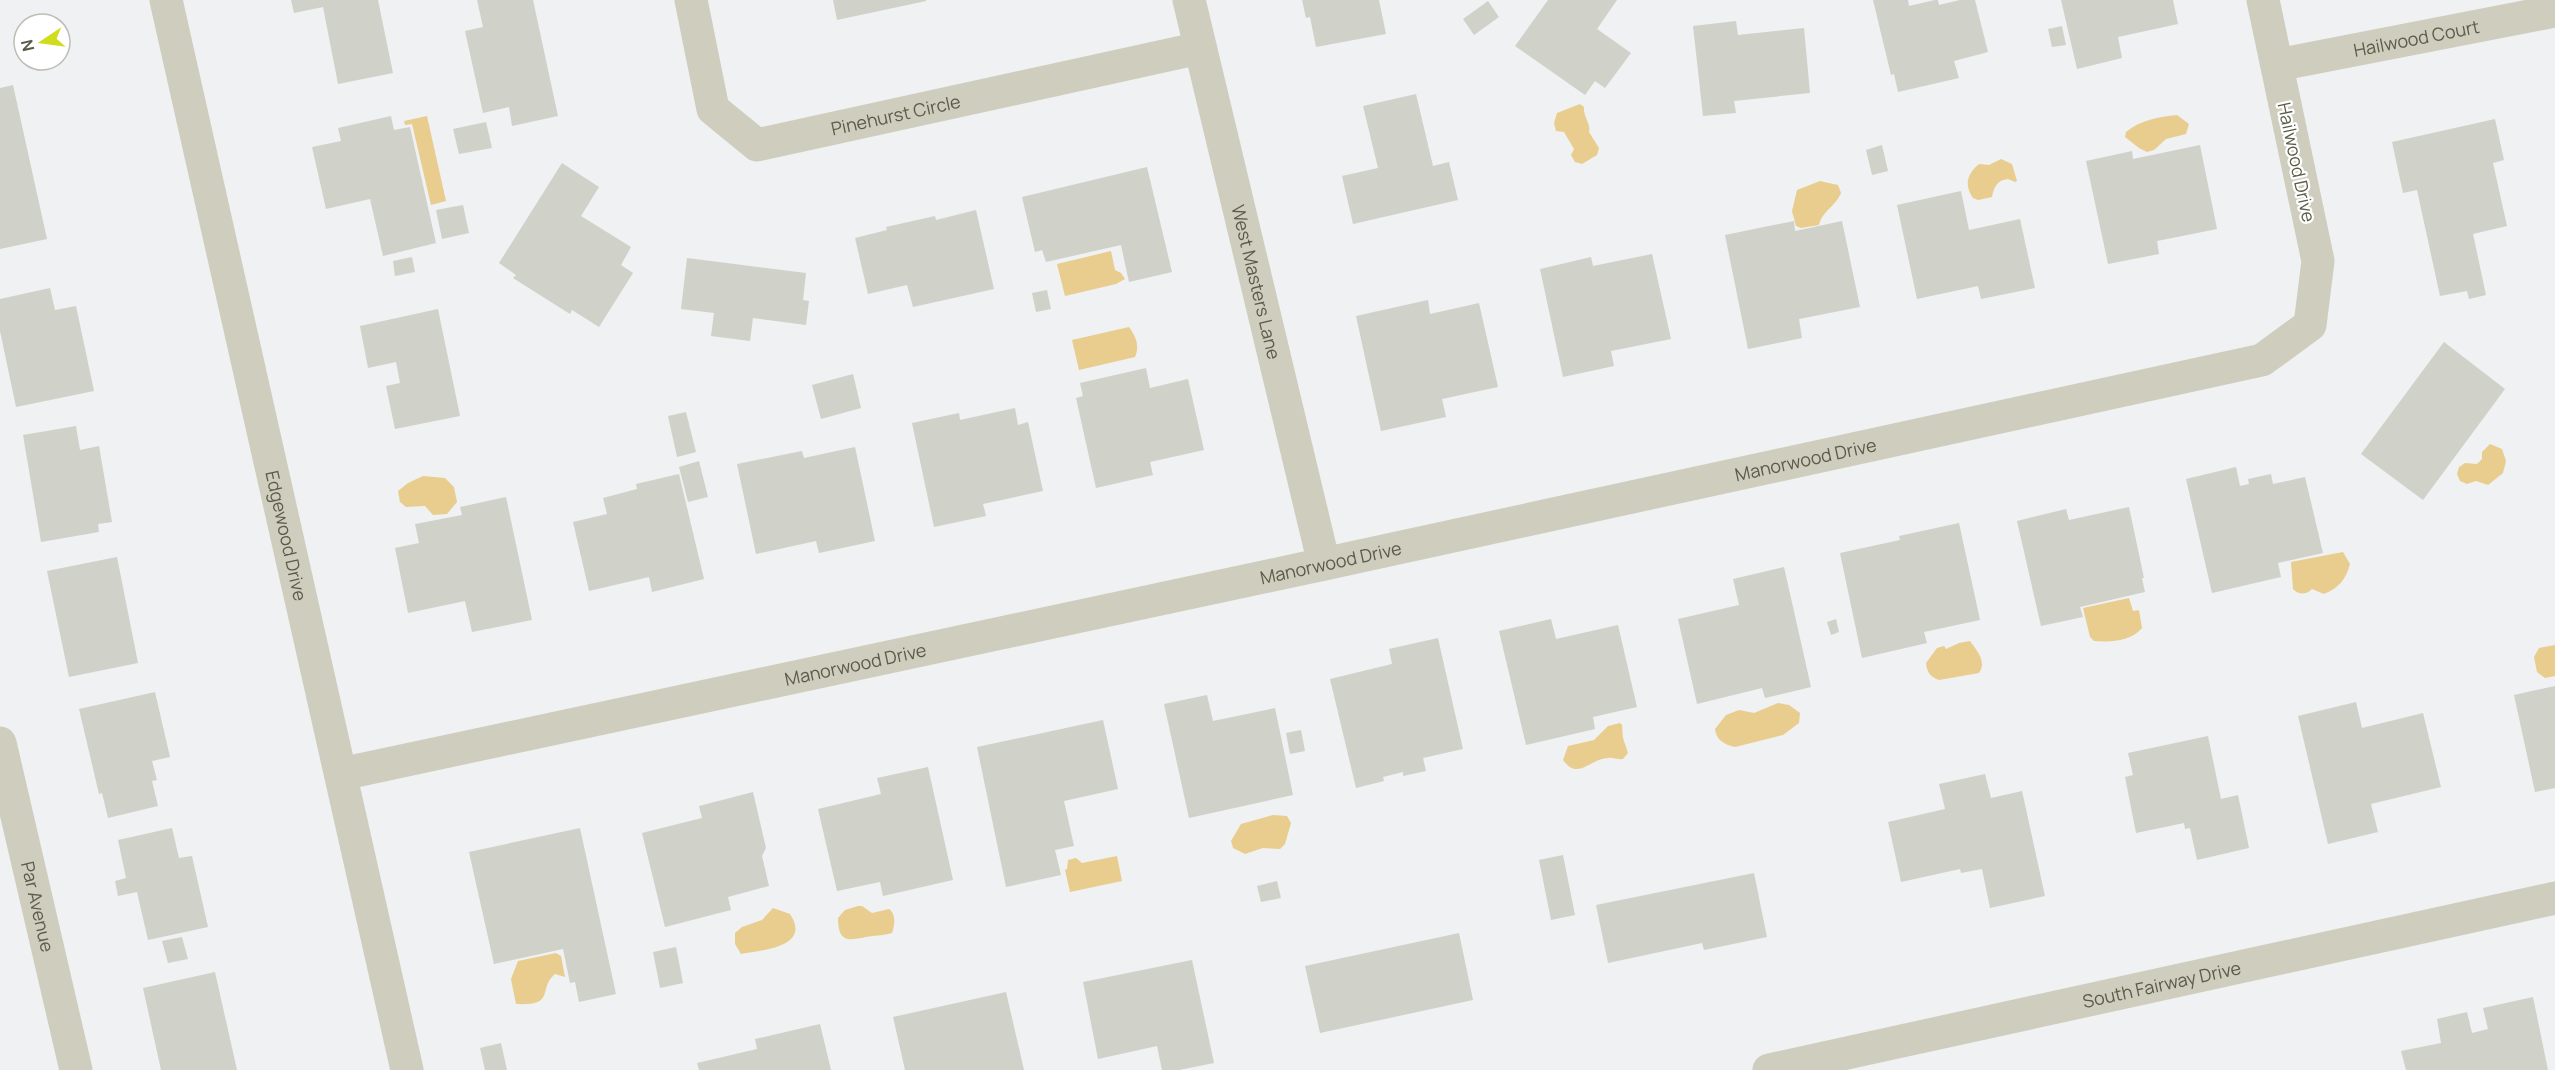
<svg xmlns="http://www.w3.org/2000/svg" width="2555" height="1070" font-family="Manrope,sans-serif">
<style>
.water{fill:#e9cd8e}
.building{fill:#d0d1c9}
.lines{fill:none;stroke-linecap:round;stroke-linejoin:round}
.minor{stroke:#cecdbe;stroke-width:33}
.tertiary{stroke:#cecdbe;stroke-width:33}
.labels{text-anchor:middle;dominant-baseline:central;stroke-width:4.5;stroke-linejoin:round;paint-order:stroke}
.street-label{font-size:18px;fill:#5c5b48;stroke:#fff}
</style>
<rect width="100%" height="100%" fill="#eff1f2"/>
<path class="water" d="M1580 104 1584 107C1583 117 1591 123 1589 132L1599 148 1597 155 1582 164 1575 162 1571 155 1574 149 1564 132 1556 131 1554 123 1557 113Z
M2177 115 2189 124 2186 134 2166 139 2154 150 2147 152 2139 148 2125 137 2126 132C2140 120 2159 117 2177 115Z
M427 116 446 201 431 205 412 124 405 125 404 121Z
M2001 159 2012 164 2017 181 2015 182 2008 179C1997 180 1994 187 1992 197L1978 200 1973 198C1964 185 1967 174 1979 164L1989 165Z
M1820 181 1838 185 1841 193C1836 206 1822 211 1819 225L1801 228 1796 226 1792 211 1797 190Z
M1111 251 1115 270 1121 273 1125 279 1116 284 1065 296 1057 264Z
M1129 327C1136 337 1140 346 1135 357L1079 370 1072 340Z
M2490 444 2502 449 2506 461 2503 473 2488 485 2476 481 2467 484 2460 481 2457 474 2459 467 2465 463 2477 464 2482 459V452Z
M423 476 445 478 454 487 457 502 447 514 433 515 425 506 406 507 400 502 398 491 408 483Z
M2343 552 2350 564C2346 579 2339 588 2324 594L2312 589C2306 595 2299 595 2293 589L2291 562Z
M2129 598 2133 611 2139 610 2142 628C2130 642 2111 642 2094 641L2090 637 2083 608Z
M1970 641C1977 651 1987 661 1979 673L1939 680C1930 677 1927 672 1926 663L1937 648 1944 646 1946 649 1959 643Z
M2555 645V676L2545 678 2537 672 2534 657 2539 648Z
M1778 703 1789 705 1800 713 1799 723 1783 735 1735 747C1725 745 1716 740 1715 729L1726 715 1739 710 1754 713Z
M1620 723 1622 725 1623 738 1628 753 1623 759C1617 760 1613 757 1608 758 1589 759 1578 781 1563 760L1568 746 1594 740 1608 726Z
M1273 815 1287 816 1291 823 1285 844 1280 849 1263 848 1245 854 1233 848 1231 841 1241 824Z
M1117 856 1122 881 1070 892 1065 870 1067 869 1068 860 1076 858 1082 863Z
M858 906H862L872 913 889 909C896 914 895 925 892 933 885 935 880 935 873 936 854 938 838 948 838 918L845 910Z
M773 908 790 914C812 947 762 950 741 954L735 944V933L742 927 762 920Z
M556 953 561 956 565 977 555 974C537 989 557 1006 516 1004L511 979 518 961Z"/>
<path class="building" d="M291 0H378L393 73 338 84 323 7 294 13Z
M477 0H533L558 116 512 126 509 107 483 113 465 31 483 27Z
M833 0H926V1L837 20Z
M1302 0H1379L1386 34 1316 47 1310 17 1306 18Z
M1548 0H1617L1597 29 1631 53 1605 88 1595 81 1585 95 1515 46Z
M1873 0H1908L1909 6 1935 0H1938L1939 5 1960 0H1975L1988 52 1954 61 1959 78 1898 92 1894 74 1891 75Z
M2061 0H2173L2178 24 2118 37 2122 58 2077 69Z
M1488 1 1499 17 1474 35 1463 19Z
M1736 21 1738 35 1804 28 1810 93 1734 101 1736 113 1703 116 1693 26Z
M2062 26 2066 45 2052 47 2048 29Z
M13 85 47 239 0 249V88Z
M1416 94 1433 166 1449 162 1458 200 1353 224 1342 176 1378 168 1363 106Z
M391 116 394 130 410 127 436 243 383 256 370 199 326 209 312 147 341 141 338 128Z
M2495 119 2504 160 2493 163 2507 226 2473 234 2486 295 2469 299 2467 291 2440 296 2417 190 2403 193 2392 142Z
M486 122 492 148 459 154 453 129Z
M1882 145 1888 171 1872 175 1866 150Z
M2200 145 2217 229 2157 241 2159 254 2108 264 2086 161 2132 151 2133 159Z
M562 163 599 187 581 216 631 247 621 265 633 273 599 327 572 310 570 314 513 278 516 275 499 263Z
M1147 167 1172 272 1129 282 1121 245 1046 262 1042 250 1035 252 1022 197Z
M1961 191 1969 230 2020 219 2035 288 1981 299 1978 286 1917 299 1897 205Z
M463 205 469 233 442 239 436 210Z
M976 210 994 289 913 307 907 285 868 294 855 238 887 230 886 227 935 216 936 220Z
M1794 221 1795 231 1842 221 1860 307 1799 319 1802 338 1748 349 1725 235Z
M1652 254 1671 339 1611 351 1614 366 1563 377 1540 269 1591 257 1593 266Z
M412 257 415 272 395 276 393 261Z
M687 258 806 273 803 300 809 301 806 325 753 318 750 341 711 336 714 313 681 309Z
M50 288 55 310 76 306 94 391 16 407 0 331V299Z
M1047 290 1051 309 1036 312 1032 293Z
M1428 300 1430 314 1479 303 1498 387 1442 399 1446 417 1381 431 1356 316Z
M438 309 460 416 395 429 386 386 400 383 396 362 368 368 360 326Z
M2444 342 2505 389 2423 500 2361 454Z
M1146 368 1150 388 1188 379 1204 450 1150 462 1153 475 1096 488 1076 398 1083 396 1080 383Z
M853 374 861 408 821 419 812 385Z
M1015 408 1018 425 1028 422 1043 491 983 504 986 516 934 527 912 423 959 413 960 420Z
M686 412 696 452 677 457 668 416Z
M76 426 80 450 99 446 112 522 98 524 99 532 41 542 23 435Z
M855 447 875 541 819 553 816 541 756 554 737 464 802 451 804 458Z
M699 461 708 497 688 502 679 467Z
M2236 467 2240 486 2249 484 2248 479 2271 474 2273 484 2305 477 2323 553 2278 563 2281 577 2212 593 2186 479Z
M679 474 704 579 652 592 649 577 589 591 573 522 607 514 603 498 637 489 636 484Z
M506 497 532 620 472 632 465 601 408 613 395 548 419 543 415 524 462 515 460 507Z
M2129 507 2144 578H2142L2145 592 2080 607 2083 617 2041 626 2017 521 2066 509 2069 520Z
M1959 523 1980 620 1924 632 1927 643 1862 658 1840 553 1900 540 1899 536Z
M117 557 138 663 69 677 47 571Z
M1784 567 1811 687 1765 698 1762 688 1697 704 1678 619 1739 605 1733 579Z
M1551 619 1556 639 1618 625 1637 707 1593 717 1595 729 1526 745 1499 631Z
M1836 619 1839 632 1831 635 1827 622Z
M1438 638 1463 749 1423 758 1426 771 1403 776V772L1383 777 1384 781 1356 788 1330 679 1392 664 1389 649Z
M2555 686V788L2535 792 2514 695Z
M155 692 170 757 152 761 157 780 152 781 158 806 108 818 102 793 99 794 79 709Z
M1207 695 1213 721 1275 708 1293 795 1189 818 1164 704Z
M2356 702 2362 728 2423 713 2441 787 2371 804 2378 832 2328 844 2298 716Z
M1103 720 1118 789 1064 801 1074 846 1055 850 1061 875 1006 887 977 747Z
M1301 730 1305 751 1290 754 1286 733Z
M2208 736 2221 799 2238 795 2249 848 2197 860 2190 828 2185 829 2184 823 2136 833 2125 777 2133 775 2128 753Z
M928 767 953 880 883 896 880 882 837 891 818 809 881 794 877 778Z
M1985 774 1991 798 2022 791 2045 896 1990 908 1982 869 1961 873 1960 869 1901 882 1888 822 1945 809 1939 784Z
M753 792 766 848 762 856 769 886 728 897 731 910 665 927 642 833 702 818 699 806Z
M172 828 179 858 192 856 208 927 148 940 137 892 118 896 115 881 126 878 118 840Z
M580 828 616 994 579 1002 575 982 570 983 563 949 494 964 469 852Z
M1563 855 1575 915 1551 920 1539 860Z
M1754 873 1767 937 1704 950 1702 943 1608 963 1596 905Z
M1277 881 1281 898 1261 902 1257 886Z
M1459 933 1473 1000 1320 1033 1305 966Z
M182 937 188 959 168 963 162 941Z
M676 947 683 983 660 988 653 952Z
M1192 960 1214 1063 1179 1070H1162L1157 1046 1098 1059 1083 982Z
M215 972 237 1070H161L143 988Z
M1006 992 1024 1070H905L893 1017Z
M2533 997 2548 1070H2406L2401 1051 2441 1043 2437 1019 2467 1012 2472 1033 2488 1029 2483 1008Z
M820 1024 831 1070H699L697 1063 757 1049 755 1039Z
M501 1043 507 1070H485L480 1048Z"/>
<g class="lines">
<g class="minor">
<path id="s1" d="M691 0 713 109 757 145 1200 48"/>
<path id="s2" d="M1189 0 1324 564"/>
<path id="s3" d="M2277 65 2555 11"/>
<path id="s4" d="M0 743 76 1070"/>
<path id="s5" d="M341 774 1324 564 2262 360 2310 325 2318 261 2263 0"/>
<path id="s6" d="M1769 1070 2555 898"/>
</g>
<path class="tertiary" id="s7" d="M166 0 407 1070"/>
</g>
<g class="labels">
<g class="street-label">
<text stroke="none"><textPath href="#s3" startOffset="142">Hailwood Court</textPath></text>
<text stroke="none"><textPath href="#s1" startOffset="310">Pinehurst Circle</textPath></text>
<text transform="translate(2297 162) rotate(78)">Hailwood Drive</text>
<text stroke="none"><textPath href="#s2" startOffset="290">West Masters Lane</textPath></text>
<text stroke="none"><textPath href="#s5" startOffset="1498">Manorwood Drive</textPath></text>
<text stroke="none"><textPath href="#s7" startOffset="549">Edgewood Drive</textPath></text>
<text stroke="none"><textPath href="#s5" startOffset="1012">Manorwood Drive</textPath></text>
<text stroke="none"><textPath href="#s5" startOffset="526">Manorwood Drive</textPath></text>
<text stroke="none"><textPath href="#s4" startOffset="168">Par Avenue</textPath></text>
<text stroke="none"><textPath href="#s6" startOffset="402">South Fairway Drive</textPath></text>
</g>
</g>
<g transform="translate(42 42) rotate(257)"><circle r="28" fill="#ffffff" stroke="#bebdb6" stroke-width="1.5"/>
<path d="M0-4.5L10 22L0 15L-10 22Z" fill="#d2dc1f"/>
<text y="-9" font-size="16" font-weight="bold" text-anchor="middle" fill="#5c5b48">N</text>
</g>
</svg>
